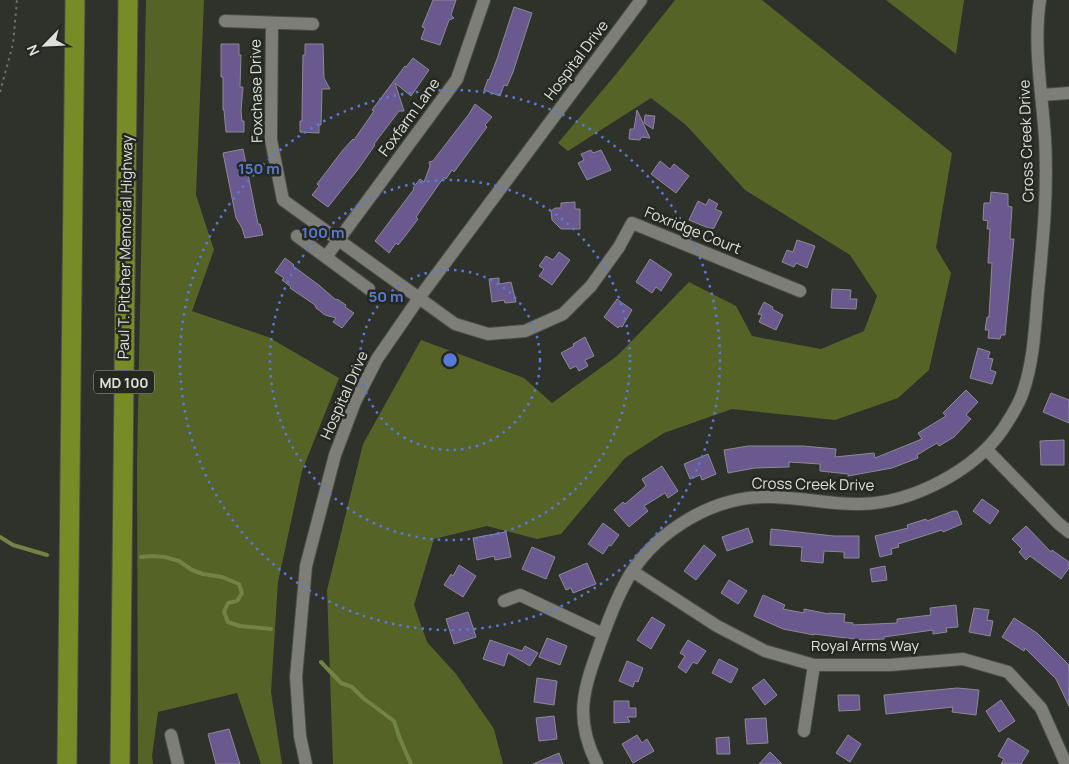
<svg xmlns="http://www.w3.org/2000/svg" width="1069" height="764" font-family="Manrope,sans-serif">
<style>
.forest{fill:#556327}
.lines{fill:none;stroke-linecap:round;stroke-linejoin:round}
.stream{stroke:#738245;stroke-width:4}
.building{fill:#69598f;stroke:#8c8a91}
.minor-casing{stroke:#4b4d47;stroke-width:14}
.highway-casing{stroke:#4b4d47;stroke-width:21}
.path{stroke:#6e706b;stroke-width:2;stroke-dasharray:2.5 4;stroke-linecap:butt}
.minor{stroke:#7c7e77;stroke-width:12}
.highway{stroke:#778c27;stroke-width:19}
.ring{fill:none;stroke:#577ad9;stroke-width:2.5;stroke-dasharray:2.5 5}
.labels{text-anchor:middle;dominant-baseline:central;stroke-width:5;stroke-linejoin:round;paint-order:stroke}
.shield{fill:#252721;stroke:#a6a8a4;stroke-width:1}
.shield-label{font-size:14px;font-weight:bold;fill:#dee0dc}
.street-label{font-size:15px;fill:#dee0dc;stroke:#252721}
.centre{fill:#577ad9;stroke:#252721;stroke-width:2.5}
.ring-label{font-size:15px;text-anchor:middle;font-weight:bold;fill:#577ad9;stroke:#252721;stroke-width:5;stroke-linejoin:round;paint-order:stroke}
</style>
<rect width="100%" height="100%" fill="#2f312b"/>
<path class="forest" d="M146 0H204L196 195 214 250 192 311 268 337 339 378 302 471 278 582 271 692 282 764H261L237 693 158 712 152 756 153 764H138L137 463Z
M675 0H762L952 153 936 248 951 273 929 370 898 398 835 420 732 409 664 433 625 458 561 534 537 539 487 526 434 539 414 605 427 642 456 674 494 729 503 764H333L327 590 363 444 421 340 524 378 552 403 617 356 689 282 736 306 752 336 821 349 864 331 877 296 850 255 745 190 686 125 651 98 568 151 558 143 617 73Z
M886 0H964L956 54Z"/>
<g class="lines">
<path class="stream" d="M0 537 13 545 47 555
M141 557 152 556 165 557 179 561 192 570 203 574 222 577 239 584 242 593 237 601 228 603 224 612 228 622 240 626 271 629
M321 662 341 683 352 687 363 698 394 721 400 739 411 764"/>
</g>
<path class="building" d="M433 0H456L451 15 454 18 449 20 440 45 421 39 425 28 422 27Z
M514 7 532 13 513 72 507 86 504 85 500 96 484 90 488 79 489 80 497 59Z
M221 44H239V55H241L240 87H243L241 111 242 121H244V132H226L224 110H223V77H221Z
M305 44H323L324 78 330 89H322L321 125H319V133L300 132V121H302V112L303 55H305Z
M413 58 429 70 411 96 395 83 404 111H399L374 144 375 145 359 168 328 207 312 195 319 186 317 184 343 150 353 139 354 140 374 111 372 110 405 66 406 67Z
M475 104 492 117 485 125 487 127 454 172 452 170 446 179 444 177 416 217 418 219 406 235 398 245 396 243 389 253 375 241 414 189 413 188 420 179 424 182 430 166 429 162 433 161 439 153 469 114Z
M637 110 650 138 641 137 640 140 629 139 630 129H634Z
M645 115 655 116 653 129 644 123Z
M243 149 258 224H260L263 235 245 238 242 228 236 218 223 153Z
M591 150 593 153 601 150 611 170 587 180 578 163 584 160 581 154Z
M660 161 670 169 674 164 689 176 676 193 651 174Z
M991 192 1008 194V206L1012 207 1010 239H1014L1005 335H1001L1000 339 988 338 989 330H985L987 317H989L992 263H988L990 229H987L988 221 983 220 984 203H990Z
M709 199 718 204 715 209 722 212 714 228 711 229 689 220 698 201 706 205Z
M575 202V209H580V229H561L552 220 551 211 555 208H561V203Z
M797 240 815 246 807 268 796 263 794 267 782 262 787 250 793 252Z
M559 252 570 260 552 285 539 276 544 269 539 266 546 256 553 260Z
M285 258 294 265 293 266 320 286 336 300 337 299 346 305 345 307 354 313 342 328 333 322 336 318 325 315 316 308 315 305 290 288 291 287 282 280 284 278 275 272Z
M650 259 672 274 661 291 656 287 652 293 636 282Z
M499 278V284L511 282 516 302 505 303 504 300 492 302 489 279Z
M832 289 851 290 850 299H857L856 309 831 308Z
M617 299 632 310 622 327 620 326 618 328 604 317Z
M764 302 773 307 772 309 783 315 776 330 759 322 762 315 758 314Z
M585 337 594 356 585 360 588 366 579 371 576 366 570 369 561 353 574 346 573 344Z
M978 348 990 352 988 358 993 359 990 370 996 372 992 384 970 378Z
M966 390 978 402 966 415 971 419 954 437 939 446 937 443 917 455 918 458 892 468 848 476V474L820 471V464L789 462V467L755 468 728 473 724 450 748 446H803L836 449 835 457 874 453 875 458 922 439 918 433 946 416 943 413Z
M1051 393 1069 400V423L1043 412Z
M1064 440V465H1041L1040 441Z
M708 454 716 474 702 480 700 475 690 479 684 464Z
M662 466 678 491 668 498 665 493 644 506 648 511 629 527 614 510 623 502 625 504 646 486 642 479Z
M982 499 999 511 990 524 973 511Z
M953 511H957L962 524 943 532 942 530 898 544 899 547 891 549 892 554 880 557 875 536 908 528 907 525 926 519 927 521Z
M603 523 619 535 611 546 609 545 603 554 588 544Z
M1026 526 1051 552 1052 550 1069 562V568L1061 579 1030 556 1026 560 1019 552 1022 549 1012 539Z
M748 528 753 542 727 551 722 537Z
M771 529 834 536H859V558H844V552L824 551 823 563 801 561 802 547 770 545Z
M506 532 511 557 495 560 494 556 477 560 473 538Z
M704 545 716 555 696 580 684 571Z
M532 547 555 557 546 579 522 569Z
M587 563 596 584 573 593 571 588 566 590 559 575Z
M459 565 476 576 463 597 444 585 451 574 453 576Z
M885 566 887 580 872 582 870 569Z
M729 580 747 591 738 604 721 593Z
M763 595 785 605 783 609 804 613V609L829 614V613L845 614 844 622 853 623V625L897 623V619L931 615 930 608 956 605 958 627 946 628 947 632 933 634V630L884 637V639L863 640 814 634V635L783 629 754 616Z
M974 608 989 610 987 620 993 621 990 636 969 632Z
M468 612 476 637 454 644 446 619Z
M652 617 665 625 651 649 637 640Z
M1014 618 1037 633 1069 665V706L1056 679 1025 648 1024 651 1002 637Z
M547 638 567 646 560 665 539 657Z
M490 640 522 651 525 646 538 653 530 666 508 653 504 666 483 659Z
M688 640 706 651 697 664 693 662 686 673 678 667 685 656 680 653Z
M719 659 738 669 731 683 712 673Z
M627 661 643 668 638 682 635 681 633 687 619 681Z
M537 678 557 681 554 705 534 702Z
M764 679 777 695 765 705 752 688Z
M957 688 979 690 976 715 952 712 953 707 886 714 884 695Z
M838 695H859L860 710 839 711Z
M1001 700 1015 721 999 732 986 711Z
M614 701H629V708H636V717H627L630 722 614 723Z
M554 716 557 739 539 741 536 718Z
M766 718 768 743 747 744 745 719Z
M229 729 240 764H216L208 734Z
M637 735 642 743 647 739 654 751 633 763 622 744Z
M848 735 861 744 850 762 836 753Z
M729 737 730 754H717L716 738Z
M1008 738 1029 751 1021 764H1001L1004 759 998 756Z
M770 752 782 764H759Z
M559 753 563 764H533Z"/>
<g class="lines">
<g class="minor-casing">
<path id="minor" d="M225 21 313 24
M272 23 271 140 283 200 455 324 488 334 525 331 563 314 591 286 619 247 632 223 800 291
M1042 95 1069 93
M297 236 369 289
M326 257 457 79 484 0
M986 449 1058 523 1069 532
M632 571 717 626 765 651 814 665H890L963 659 1008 672 1041 708 1066 764
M504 601 520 595 603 634
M804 731 814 665
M171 735 178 764
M306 764 300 736 296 677 306 566 335 455 355 402 377 359 419 298 641 0
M597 764C573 717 584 688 601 641 609 618 618 594 631 573 659 530 713 497 765 497 797 496 829 505 861 504 912 503 974 471 1003 429 1010 418 1019 405 1023 392 1034 360 1035 326 1038 292 1043 240 1048 191 1045 138 1042 93 1033 45 1040 0"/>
</g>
<g class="highway-casing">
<path id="highway" d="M67 764 75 0
M120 764 128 0"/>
</g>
<path class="path" d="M0 92 13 44 17 0"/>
<use href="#minor" class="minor"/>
<use href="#highway" class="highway"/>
</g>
<g class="ring">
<circle cx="450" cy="360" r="90"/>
<circle cx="450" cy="360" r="180"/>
<circle cx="450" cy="360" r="270"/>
</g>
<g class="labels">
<rect class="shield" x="94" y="370.5" width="60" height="23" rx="4"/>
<g class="shield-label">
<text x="124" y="382">MD 100</text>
</g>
<g class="street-label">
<text transform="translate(576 60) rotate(-53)">Hospital Drive</text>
<text transform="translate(256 91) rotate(-91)">Foxchase Drive</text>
<text transform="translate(409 117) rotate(-54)">Foxfarm Lane</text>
<text transform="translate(1026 141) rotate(-92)">Cross Creek Drive</text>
<text transform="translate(693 230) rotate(22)">Foxridge Court</text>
<text transform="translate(125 247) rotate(-89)">Paul T. Pitcher Memorial Highway</text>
<text transform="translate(344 395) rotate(-66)">Hospital Drive</text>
<text transform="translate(813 484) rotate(1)">Cross Creek Drive</text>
<text x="865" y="645">Royal Arms Way</text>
</g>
</g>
<circle cx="450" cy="360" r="8" class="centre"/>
<g class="ring-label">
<text x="259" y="174">150 m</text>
<text x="323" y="238">100 m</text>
<text x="386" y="302">50 m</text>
</g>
<g transform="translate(45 45) rotate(246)" stroke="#252721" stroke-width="4" paint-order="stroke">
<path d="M0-4L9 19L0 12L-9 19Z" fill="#dee0dc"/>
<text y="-8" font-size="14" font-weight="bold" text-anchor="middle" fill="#dee0dc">N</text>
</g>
</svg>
